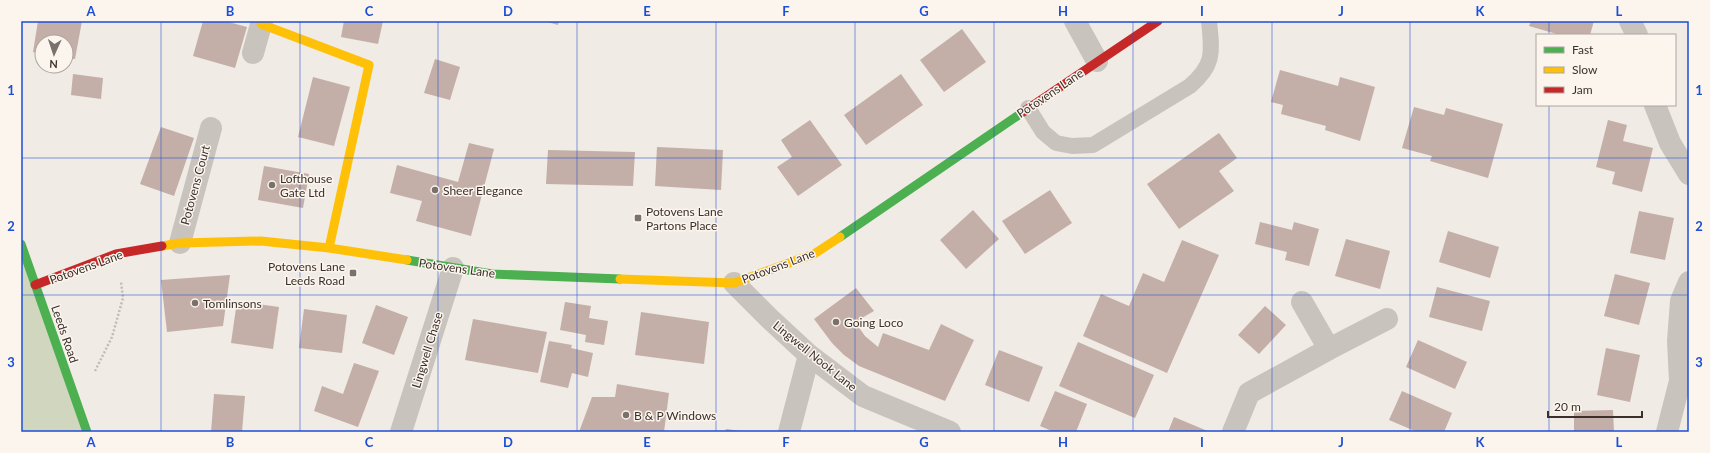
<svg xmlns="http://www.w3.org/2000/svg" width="1710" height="453" font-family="Lato,sans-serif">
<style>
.green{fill:#d1d6bf}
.building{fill:#c3afa7}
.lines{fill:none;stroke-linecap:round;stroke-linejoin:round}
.path{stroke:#c2bbb6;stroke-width:2.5;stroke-dasharray:2 2;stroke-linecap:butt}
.lane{stroke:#c9c3be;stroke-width:16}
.street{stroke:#c9c3be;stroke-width:22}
.fast{stroke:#4caf50;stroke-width:9}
.slow{stroke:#ffc107;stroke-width:9}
.jam{stroke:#c62828;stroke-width:9}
.grid{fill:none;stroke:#1d4ed8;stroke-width:1;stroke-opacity:0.55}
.poi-dot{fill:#7a716c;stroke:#fbf5ee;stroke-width:1.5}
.labels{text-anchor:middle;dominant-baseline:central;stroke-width:3;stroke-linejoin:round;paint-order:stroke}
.street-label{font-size:12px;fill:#3b302b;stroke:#fbf5ee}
.poi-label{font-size:12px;fill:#3b302b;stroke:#fbf5ee;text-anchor:start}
.neatline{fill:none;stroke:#1d4ed8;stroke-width:1.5}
.grid-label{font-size:13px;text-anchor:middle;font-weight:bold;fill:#1d4ed8}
</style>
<rect width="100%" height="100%" fill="#f0ebe5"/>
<path class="green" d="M21 244 87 432H21Z"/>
<path class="building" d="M38 21H82L75 59 66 58V42H42V54L33 52Z
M203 21H225L247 27 235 68 193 56Z
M344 21H383L378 44 341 37Z
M544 21H559L558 25Z
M1531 21H1594L1590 35H1560L1529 26Z
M962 29 986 62 944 92 920 60Z
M435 59 460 67 450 100 424 93Z
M1280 70 1338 86 1340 77 1375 87 1360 141 1325 130 1326 126 1281 114 1283 105 1271 102Z
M73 74 103 78 101 99 71 95Z
M901 74 923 105 866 145 844 115Z
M313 77 350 87 334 146 298 137Z
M1414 107 1444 115 1446 108 1503 124 1488 178 1430 161 1432 156 1402 148Z
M810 120 842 165 798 196 777 167 792 157 781 140Z
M1608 120 1627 125 1623 141 1653 148 1642 192 1612 184 1615 172 1596 167Z
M161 127 194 138 174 196 140 184Z
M1219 133 1237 158 1219 171 1234 191 1179 229 1147 184Z
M469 143 494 149 471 236 416 221 422 201 390 193 397 165 458 182Z
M657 147 723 150 721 190 655 186Z
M548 150 635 152 633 186 546 184Z
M264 166 309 174 303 208 258 200Z
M1050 190 1072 223 1025 254 1002 221Z
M973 210 999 239 966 269 940 240Z
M1639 211 1674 218 1665 260 1630 253Z
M1260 222 1292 230 1294 222 1319 229 1309 266 1285 260 1287 252 1255 244Z
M1448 231 1499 247 1490 278 1439 262Z
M1346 239 1390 251 1380 289 1335 276Z
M1182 240 1219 255 1167 373 1083 336 1101 294 1129 306 1143 273 1164 282Z
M1615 274 1650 283 1639 325 1604 316Z
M230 275 223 326 167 332 161 280Z
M1437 287 1490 301 1482 331 1429 317Z
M856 288 874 311 855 322 865 336 878 347 883 333 929 350 941 324 974 340 945 401 859 366 844 355 832 343 814 319Z
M237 301 279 307 273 349 231 343Z
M565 302 591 306 589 318 608 321 604 345 585 342 586 335 560 330Z
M376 305 408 317 394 355 362 343Z
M1265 306 1286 325 1259 354 1238 335Z
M304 309 347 315 342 353 299 348Z
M641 312 709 322 704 364 635 355Z
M473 319 547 332 538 373 465 360Z
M1418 340 1467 362 1455 389 1406 367Z
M549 341 572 345 571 348 593 353 588 377 572 373 568 388 540 382Z
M1078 342 1154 375 1135 418 1059 386Z
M1606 348 1640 355 1630 402 1597 395Z
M999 350 1043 367 1029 402 985 385Z
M354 363 379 371 358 427 314 411 322 386 343 394Z
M617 384 669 393 664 432H579L592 397H615Z
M1055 391 1087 404 1076 432H1054L1040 426Z
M1402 391 1452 413 1444 432H1417L1389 420Z
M214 394 245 396 242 432H211Z
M1613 410 1614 432H1574V411Z
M1174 417 1210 432H1168Z
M726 429 741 431V432H725Z"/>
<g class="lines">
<path class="path" d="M95 371 112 337 123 298 121 282"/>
<path class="lane" d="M1028 108 1043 132 1056 143 1072 146 1093 145 1190 86C1215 64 1212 52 1209 21"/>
<path class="street" d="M1075 21 1097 61
M1630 21 1637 35
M253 53 262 21
M1655 105 1670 143 1689 174
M180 243 211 128
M734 283 769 318 809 355 863 396 950 432
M1302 302 1329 349
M401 432 453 268
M789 432 809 355
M1233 432 1249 393 1329 349 1387 319
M1667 432 1680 381 1678 341 1681 301 1689 282"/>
<path class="fast" d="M840 237 1023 112
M21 244 87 432
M407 260 492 274 620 279"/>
<path class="slow" d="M261 24 369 65 329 248
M162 246 180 243 261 241 329 248 407 260
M620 279 734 283 814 254 840 237"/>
<path class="jam" d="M1023 112 1158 21
M35 285 116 254 162 246"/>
</g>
<path class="grid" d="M161 21V432M300 21V432M438 21V432M577 21V432M716 21V432M855 21V432M994 21V432M1133 21V432M1272 21V432M1410 21V432M1549 21V35M1549 105V432M21 158H1689M21 295H1689"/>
<g class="poi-dot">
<circle cx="272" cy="185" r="4"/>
<circle cx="435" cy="190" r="4"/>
<rect x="634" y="214" width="8" height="8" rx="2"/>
<rect x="349" y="269" width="8" height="8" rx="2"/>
<circle cx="195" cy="303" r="4"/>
<circle cx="836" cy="322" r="4"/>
<circle cx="626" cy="415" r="4"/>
</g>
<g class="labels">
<g class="street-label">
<text transform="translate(1050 93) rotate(-34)">Potovens Lane</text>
<text transform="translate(195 185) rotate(-75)">Potovens Court</text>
<text transform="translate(778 266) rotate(-21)">Potovens Lane</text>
<text transform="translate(86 267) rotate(-20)">Potovens Lane</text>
<text transform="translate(457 268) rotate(8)">Potovens Lane</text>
<text transform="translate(65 334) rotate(71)">Leeds Road</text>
<text transform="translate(427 350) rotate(-73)">Lingwell Chase</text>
<text transform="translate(815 356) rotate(39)">Lingwell Nook Lane</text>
</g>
<g class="poi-label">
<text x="280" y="178">Lofthouse<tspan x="280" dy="14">Gate Ltd</tspan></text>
<text x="443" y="190">Sheer Elegance</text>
<text x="646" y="211">Potovens Lane<tspan x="646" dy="14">Partons Place</tspan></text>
<text x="345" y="266" text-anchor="end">Potovens Lane<tspan x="345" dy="14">Leeds Road</tspan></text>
<text x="203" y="303">Tomlinsons</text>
<text x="844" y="322">Going Loco</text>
<text x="634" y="415">B &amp; P Windows</text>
</g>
</g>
<rect width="1710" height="453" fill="none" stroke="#fbf5ee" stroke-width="44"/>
<rect x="1536" y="34" width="140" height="72" fill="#fbf5ee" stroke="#aea6a0"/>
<rect x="1544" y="47" width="20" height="6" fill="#4caf50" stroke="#aea6a0"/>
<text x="1572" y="54" font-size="12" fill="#3b302b">Fast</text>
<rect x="1544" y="67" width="20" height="6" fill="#ffc107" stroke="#aea6a0"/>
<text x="1572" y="74" font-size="12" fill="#3b302b">Slow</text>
<rect x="1544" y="87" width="20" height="6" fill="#c62828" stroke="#aea6a0"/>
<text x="1572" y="94" font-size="12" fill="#3b302b">Jam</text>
<g transform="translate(54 54) rotate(183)"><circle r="19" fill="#fbf5ee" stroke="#aea6a0"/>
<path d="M0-3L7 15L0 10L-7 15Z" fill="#7a716c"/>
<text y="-6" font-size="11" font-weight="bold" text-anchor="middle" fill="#3b302b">N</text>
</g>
<path d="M1548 411v6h94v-6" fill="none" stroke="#3b302b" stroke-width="2"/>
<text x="1554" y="411" font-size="12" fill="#3b302b" stroke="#fbf5ee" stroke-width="3" paint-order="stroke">20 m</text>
<rect x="22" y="22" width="1666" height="409" class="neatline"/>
<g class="grid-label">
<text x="91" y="16">A</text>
<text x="230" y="16">B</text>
<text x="369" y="16">C</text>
<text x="508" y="16">D</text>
<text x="647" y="16">E</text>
<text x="786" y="16">F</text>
<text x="924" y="16">G</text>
<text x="1063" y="16">H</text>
<text x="1202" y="16">I</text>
<text x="1341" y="16">J</text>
<text x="1480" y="16">K</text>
<text x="1619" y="16">L</text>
<text x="11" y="95">1</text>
<text x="1699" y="95">1</text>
<text x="11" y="231">2</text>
<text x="1699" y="231">2</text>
<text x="11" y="367">3</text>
<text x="1699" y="367">3</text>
<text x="91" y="447">A</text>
<text x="230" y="447">B</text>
<text x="369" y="447">C</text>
<text x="508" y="447">D</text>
<text x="647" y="447">E</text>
<text x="786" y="447">F</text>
<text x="924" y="447">G</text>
<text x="1063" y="447">H</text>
<text x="1202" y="447">I</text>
<text x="1341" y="447">J</text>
<text x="1480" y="447">K</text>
<text x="1619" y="447">L</text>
</g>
</svg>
